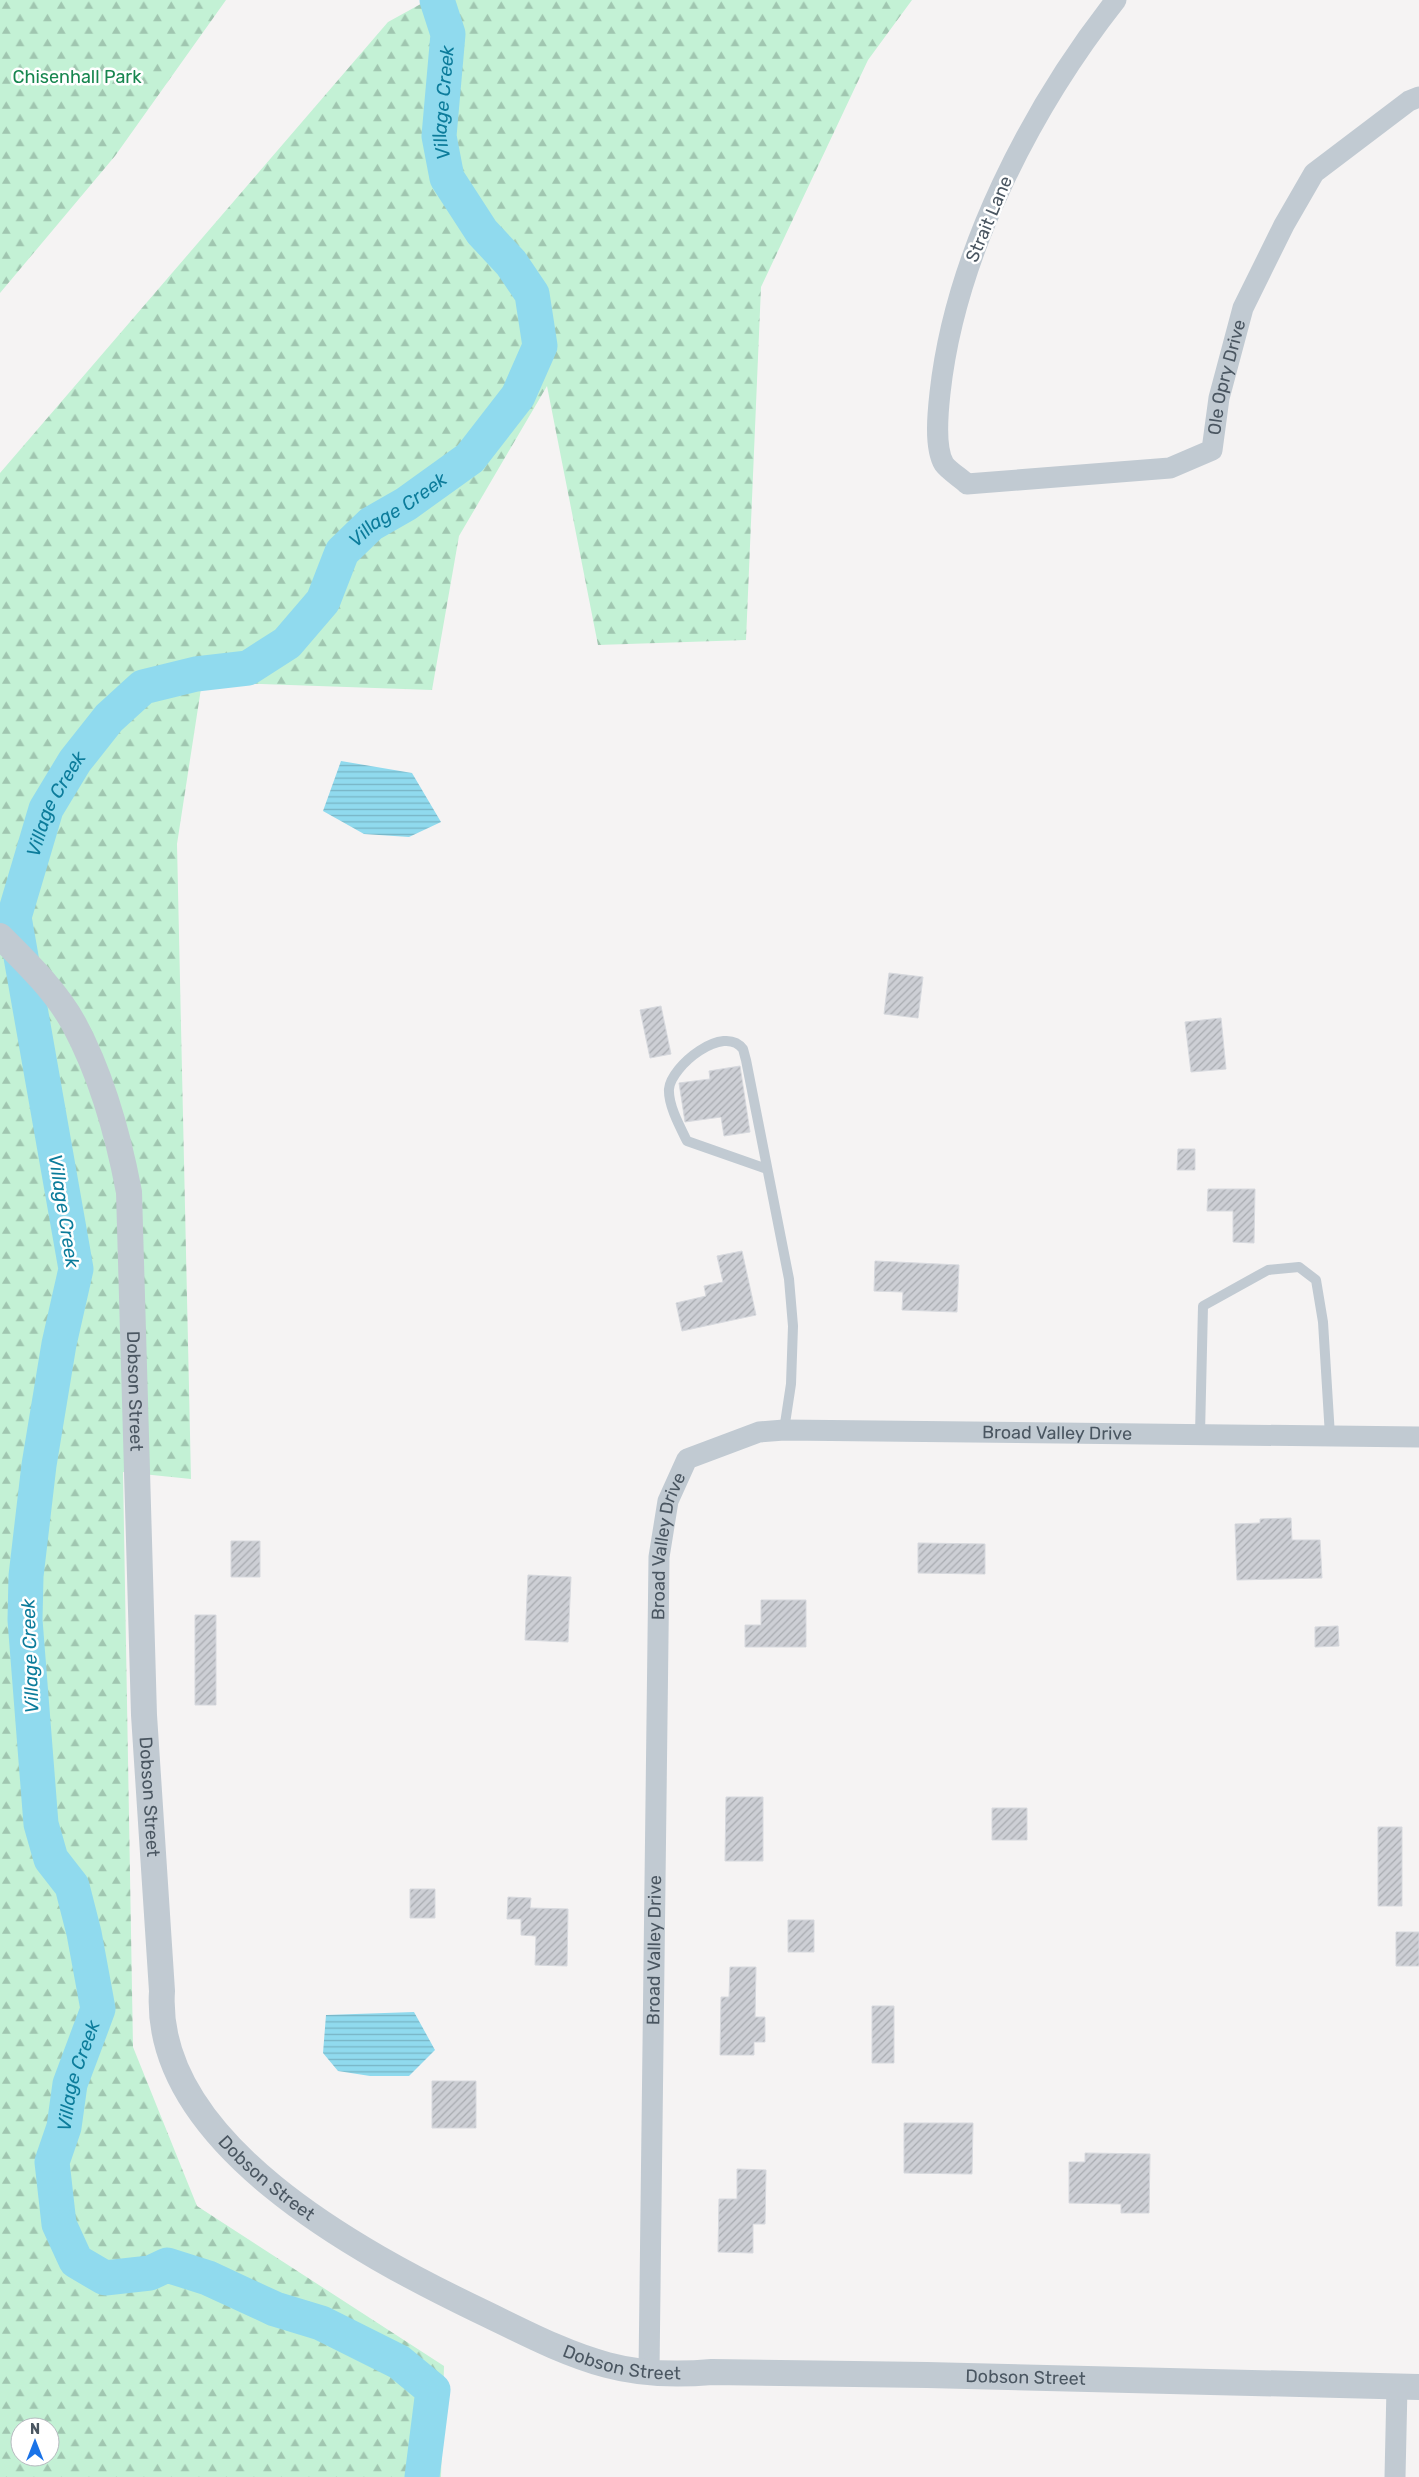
<svg xmlns="http://www.w3.org/2000/svg" width="1419" height="2477" font-family="Rubik,sans-serif">
<style>
.forest{fill:url(#forest-firs);fill-rule:evenodd}
.water{fill:url(#water-rules)}
.lines{fill:none;stroke-linecap:round;stroke-linejoin:round}
.river{stroke:#90daee;stroke-width:35}
.building{fill:url(#building-hatch);stroke:#d7d9de}
.service{stroke:#c1cad2;stroke-width:10}
.minor{stroke:#c1cad2;stroke-width:21}
.tertiary{stroke:#c1cad2;stroke-width:26}
.labels{text-anchor:middle;dominant-baseline:central;stroke-width:5;stroke-linejoin:round;paint-order:stroke}
.park-label{font-size:18px;fill:#17864f;stroke:#fff}
.street-label{font-size:18px;fill:#4a5661;stroke:#fff}
.water-label{font-size:19px;font-style:italic;fill:#0c7c9b;stroke:#fff}
</style>
<defs>
<pattern id="forest-firs" width="22" height="20" patternUnits="userSpaceOnUse" patternTransform="scale(1.25)"><rect width="22" height="20" fill="#c3f1d5"/><path d="M5 1l3.5 6h-7zM16 11l3.5 6h-7z" fill="#a0c6b0"/></pattern>
<pattern id="water-rules" width="6" height="5" patternUnits="userSpaceOnUse" patternTransform="scale(1.25)"><rect width="6" height="5" fill="#90daee"/><path d="M0 2.5h6" fill="none" stroke="#78b4c4"/></pattern>
<pattern id="building-hatch" width="6" height="6" patternUnits="userSpaceOnUse" patternTransform="scale(1.25)"><rect width="6" height="6" fill="#cdcfd5"/><path d="M-1 1l2-2M0 6l6-6M5 7l2-2" fill="none" stroke="#a8abb0"/></pattern>
</defs>
<rect width="100%" height="100%" fill="#f5f3f3"/>
<path class="forest" d="M0 0H226L115 156 0 293Z
M428 0H912L868 60 761 287 746 640 598 645 547 386 459 536 432 690 202 682 177 844 191 1479 123 1472 133 2047 197 2206 444 2366 441 2477H0V473L388 22ZM20 2427H50V2457H20Z"/>
<path class="water" d="M341 761 412 773 441 822 409 837 364 834 323 811Z
M414 2012 435 2050 409 2076H370L338 2071 323 2053 326 2015Z"/>
<g class="lines">
<path class="river" id="s1" d="M422 2477 433 2390 399 2362 321 2323 275 2309 208 2278 167 2265 150 2273 105 2278 76 2261 59 2224 52 2162 64 2127 70 2084 98 2009 84 1933 72 1886 51 1859 41 1824 25 1620 26 1576 39 1465 59 1344 76 1269 14 917 46 809 75 761 109 718 143 687 196 674 248 668 287 643 323 601 342 552 371 524 406 504 470 458 518 396 540 346 532 294 511 263 482 232 447 178 439 136 448 34 437 0"/>
</g>
<path class="building" d="M889 973 923 977 918 1018 884 1014Z
M661 1006 671 1054 650 1058 640 1010Z
M1221 1018 1226 1069 1191 1072 1185 1022Z
M740 1066 750 1132 724 1136 721 1117 685 1122 679 1083 710 1079 709 1071Z
M1178 1149H1195V1170H1177Z
M1208 1189H1255L1254 1243 1233 1242V1211H1207Z
M742 1251 756 1315 682 1331 676 1303 706 1296 704 1286 723 1282 717 1256Z
M875 1261 959 1265 957 1312 902 1310 903 1292 874 1291Z
M1291 1518 1292 1540H1320L1322 1578 1237 1580 1235 1524 1260 1523V1519Z
M231 1541H260V1577H231Z
M918 1543 985 1544V1574L918 1573Z
M528 1575 571 1577 568 1642 525 1640Z
M761 1600H806V1647H745V1625H761Z
M195 1615H216V1705H195Z
M1338 1626 1339 1646 1315 1647V1627Z
M726 1797H763V1861H725Z
M992 1808H1027V1840H992Z
M1378 1827H1402V1906H1378Z
M410 1889H435V1918H410Z
M508 1897 531 1898 530 1908 568 1909 567 1966 535 1965 536 1936 521 1935V1919H507Z
M788 1920H814V1952H788Z
M1396 1932H1419V1966H1396Z
M730 1967H756L755 2017H765V2042H754V2055H720L721 1997H729Z
M872 2006H894V2063H872Z
M432 2081H476V2128H432Z
M904 2123H973L972 2174 904 2173Z
M1085 2153 1150 2154 1149 2213H1121V2204L1069 2203V2162H1085Z
M737 2169 766 2170 765 2224H753V2253L718 2252 719 2199H737Z"/>
<g class="lines">
<path class="service" d="M767 1169 687 1141C680 1127 668 1105 669 1089 671 1066 724 1023 743 1049 744 1052 745 1057 746 1060L789 1279 793 1326 791 1384 784 1430
M1200 1434 1203 1306 1268 1270 1299 1267 1316 1280 1323 1322 1330 1436"/>
<g class="minor">
<path id="s2" d="M1116 0C1031 108 955 255 940 393 938 411 934 447 944 464 949 471 961 478 967 484L1170 468 1212 450 1219 398 1243 308 1284 225 1314 173 1409 101 1419 97"/>
<path id="s3" d="M649 2371 659 1557 668 1501 687 1459 759 1432 784 1430 1419 1437"/>
<path d="M1395 2477 1397 2387"/>
</g>
<path class="tertiary" id="s4" d="M0 936C27 963 56 991 74 1024 102 1076 118 1134 129 1192L144 1715 162 1991C152 2143 362 2254 478 2310 520 2330 562 2353 607 2365 640 2374 678 2375 712 2372L927 2375 1419 2387"/>
</g>
<g class="labels">
<g class="park-label">
<text x="77" y="77">Chisenhall Park</text>
</g>
<g class="street-label">
<text transform="translate(989 219) rotate(-67)">Strait Lane</text>
<text stroke="none"><textPath href="#s2" startOffset="862">Ole Opry Drive</textPath></text>
<text stroke="none"><textPath href="#s4" startOffset="492">Dobson Street</textPath></text>
<text stroke="none"><textPath href="#s3" startOffset="1292">Broad Valley Drive</textPath></text>
<text stroke="none"><textPath href="#s3" startOffset="826">Broad Valley Drive</textPath></text>
<text stroke="none"><textPath href="#s4" startOffset="898">Dobson Street</textPath></text>
<text stroke="none"><textPath href="#s3" startOffset="421">Broad Valley Drive</textPath></text>
<text stroke="none"><textPath href="#s4" startOffset="1316">Dobson Street</textPath></text>
<text stroke="none"><textPath href="#s4" startOffset="1721">Dobson Street</textPath></text>
<text stroke="none"><textPath href="#s4" startOffset="2126">Dobson Street</textPath></text>
</g>
<g class="water-label">
<text stroke="none"><textPath href="#s1" startOffset="2955">Village Creek</textPath></text>
<text stroke="none"><textPath href="#s1" startOffset="2460">Village Creek</textPath></text>
<text stroke="none"><textPath href="#s1" startOffset="1980">Village Creek</textPath></text>
<text transform="translate(64 1211) rotate(81)">Village Creek</text>
<text transform="translate(30 1656) rotate(-92)">Village Creek</text>
<text stroke="none"><textPath href="#s1" startOffset="675">Village Creek</textPath></text>
</g>
</g>
<g transform="translate(35 2442)"><circle r="24" fill="#ffffff" stroke="#b7bbc0"/>
<path d="M0-4L9 19L0 12L-9 19Z" fill="#1a73e8"/>
<text y="-8" font-size="14" font-weight="bold" text-anchor="middle" fill="#4a5661">N</text>
</g>
</svg>
